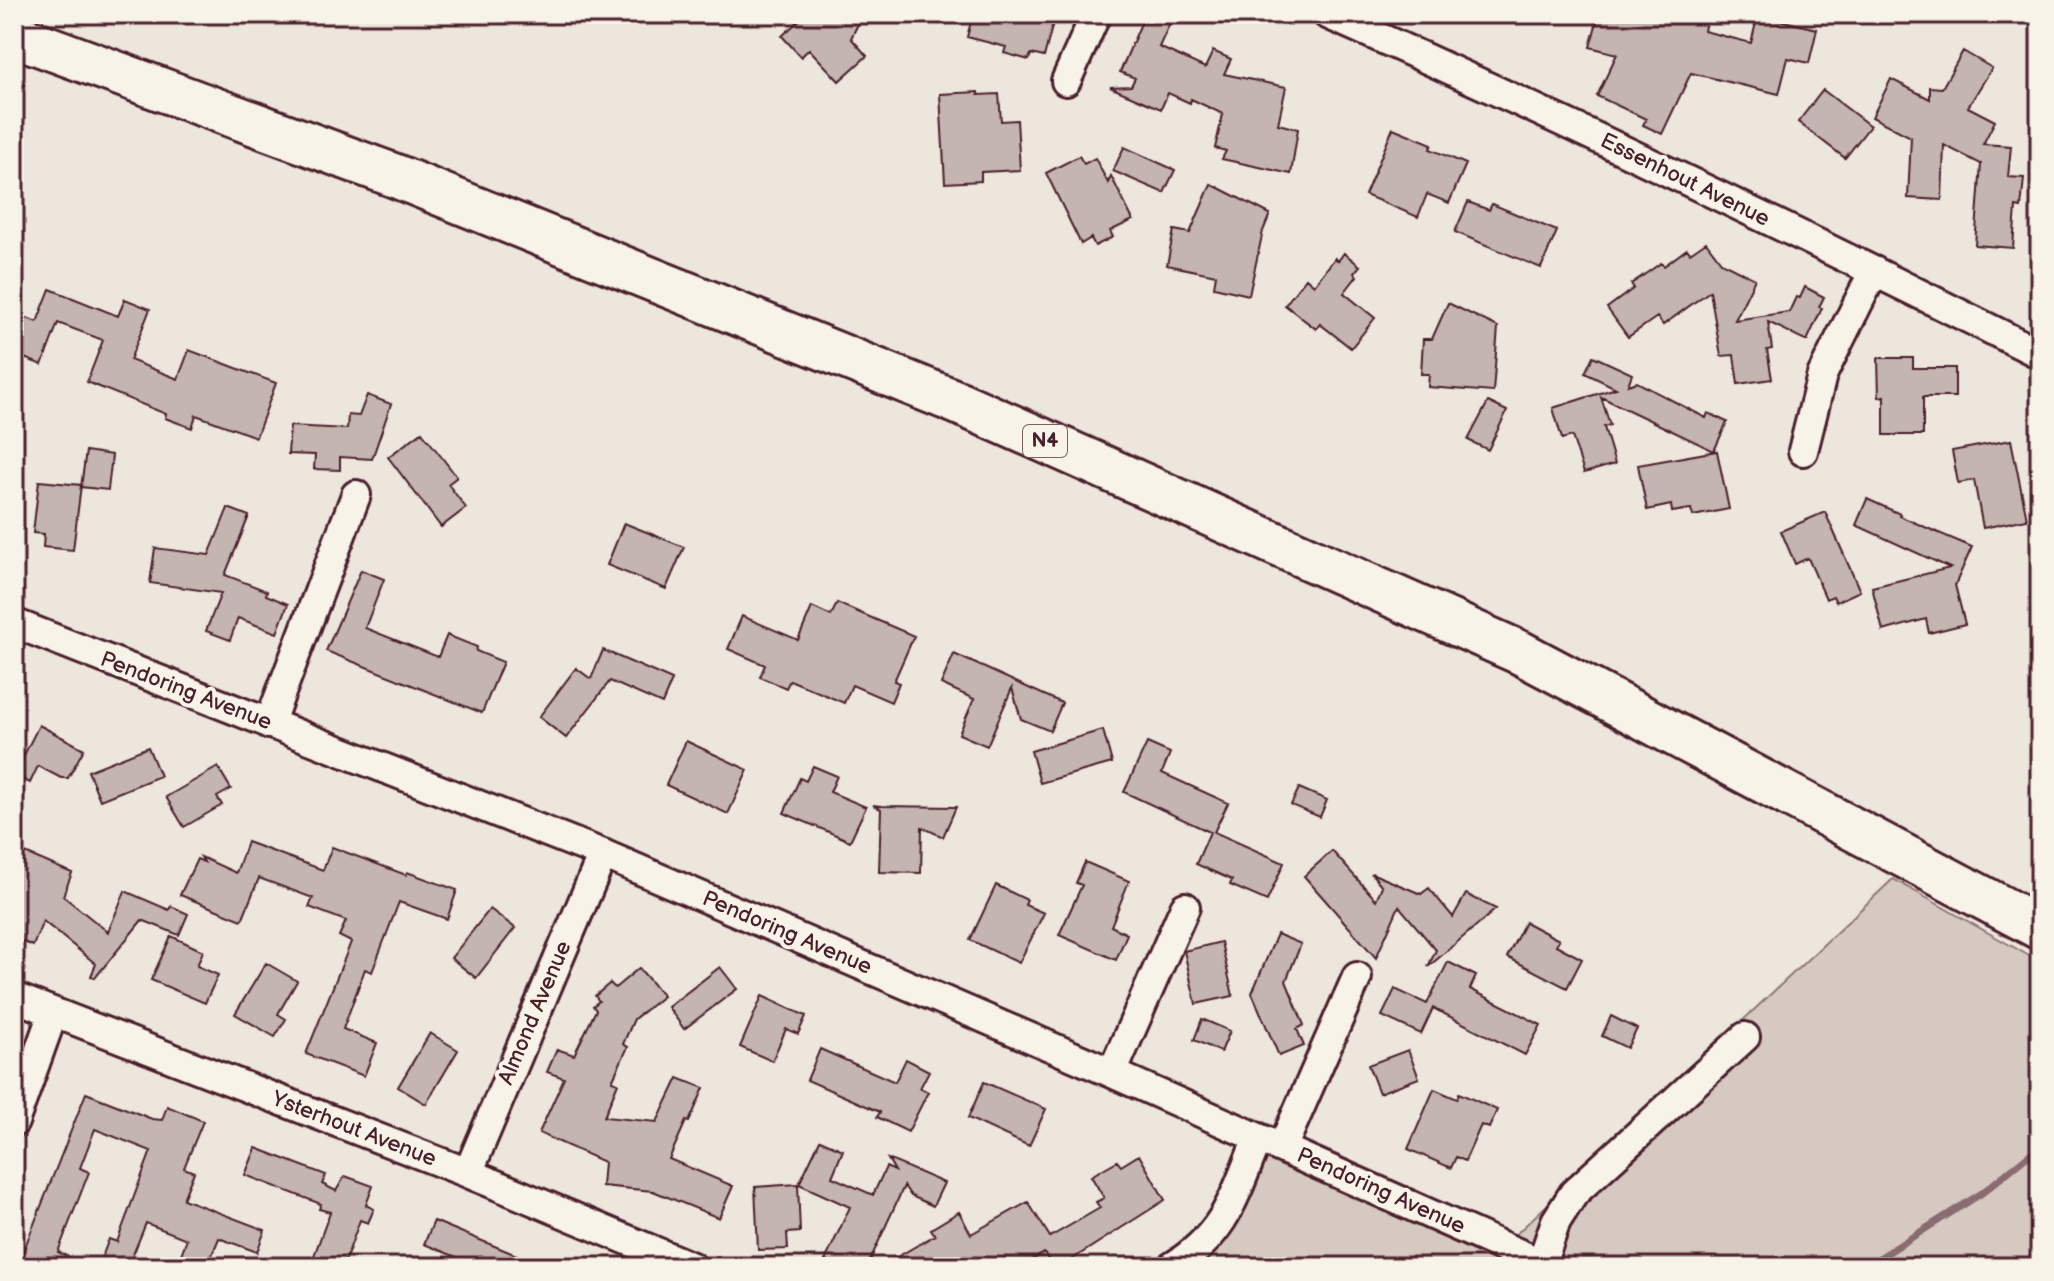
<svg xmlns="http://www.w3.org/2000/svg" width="2054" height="1281" font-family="'Balsamiq Sans',sans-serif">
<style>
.green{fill:#d5c9c2;stroke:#907476;stroke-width:2}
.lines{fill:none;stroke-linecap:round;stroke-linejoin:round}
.stream{stroke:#896c6f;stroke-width:7}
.building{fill:#c4b5b0;stroke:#4a1f2b;stroke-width:2}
.minor-casing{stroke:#4a1f2b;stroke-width:34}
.highway-casing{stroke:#4a1f2b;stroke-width:48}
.minor{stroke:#f7f3e8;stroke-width:28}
.highway{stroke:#f7f3e8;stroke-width:42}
.labels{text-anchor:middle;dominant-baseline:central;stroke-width:8;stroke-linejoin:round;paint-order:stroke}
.shield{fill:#f7f3e8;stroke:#7e5f64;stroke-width:2}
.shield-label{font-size:20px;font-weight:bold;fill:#4a1f2b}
.street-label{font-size:22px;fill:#4a1f2b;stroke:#f7f3e8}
</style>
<rect width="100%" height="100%" fill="#ece6dd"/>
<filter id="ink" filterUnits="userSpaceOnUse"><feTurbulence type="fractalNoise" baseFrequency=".0125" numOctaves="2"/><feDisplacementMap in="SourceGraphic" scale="16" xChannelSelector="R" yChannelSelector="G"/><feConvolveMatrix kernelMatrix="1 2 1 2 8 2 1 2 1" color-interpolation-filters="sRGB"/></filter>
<g filter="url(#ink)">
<path class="green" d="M1893 879 2040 962V1267H1158L1200 1242 1255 1118 1515 1235Z"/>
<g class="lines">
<path class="stream" d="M1865 1267 1982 1193 2040 1146"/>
</g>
<path class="building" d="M806 14H863L851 38 867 56 839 81 809 49 801 57 782 36Z
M973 14H1049L1047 21 1053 23 1044 57 1031 54 1029 60 1004 53 1006 47 967 37Z
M1145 14 1170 23 1159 47 1205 68 1213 51 1231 59 1224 74 1286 87 1278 124 1298 129 1291 174 1222 159 1226 151 1215 148 1223 114 1191 99 1190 103 1168 93 1161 109 1110 87 1131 86 1135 78 1120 72Z
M1599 14H1685L1706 20 1704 31 1751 43 1758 15 1817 29 1809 63 1788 58 1779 94 1691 73 1662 134 1643 125 1646 119 1597 96 1617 54 1590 47Z
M1963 51 1992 68 1968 107 1995 121 1983 144 2011 146 2008 177 2024 178 2021 208 2016 207 2013 248 1975 245 1981 164 1944 145 1942 200 1908 198 1911 137 1872 117 1891 79 1930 99V87L1942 88Z
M1823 90 1870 126 1845 158 1798 122Z
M978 92V95L999 94 1001 121 1017 120 1020 170 981 172V181L945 183 940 94Z
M1393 128 1432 144 1430 149 1466 164 1449 203 1427 194 1418 217 1365 195Z
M1124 147 1175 170 1164 193 1113 171Z
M1079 156 1084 164 1095 158 1108 183 1111 176 1133 220 1110 231 1113 237 1095 246 1091 238 1081 244 1046 173Z
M1211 184 1270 214 1263 231 1249 295 1214 287 1216 275 1167 265 1174 230 1190 233Z
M1468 202 1489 210 1492 204 1557 231 1541 268 1455 232Z
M1706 242 1721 262 1755 279 1735 320 1789 312 1796 297 1800 298 1805 287 1824 297 1819 307 1822 308 1807 341 1768 322 1772 349 1767 350 1772 379 1738 384 1734 355 1721 356 1710 291 1663 325 1657 317 1628 337 1607 308 1634 288 1631 284 1661 263 1664 266 1687 249 1690 253Z
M1344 253 1360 266 1354 273 1357 276 1344 293 1375 318 1351 348 1320 324 1316 329 1285 305 1306 278 1314 285 1335 258 1338 261Z
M50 289 118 316 125 299 150 309 130 360 178 379 189 350 276 383 256 437 196 415 192 428 165 418 166 414 87 382 103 340 58 323 42 365 14 354V313L37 322Z
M1448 303 1498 327 1493 392 1428 387 1429 374H1421L1423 339H1432Z
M1593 356 1632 374 1628 385 1637 382 1706 418 1708 413 1727 422 1714 451 1601 397 1610 425 1604 427 1615 464 1584 473 1572 436 1562 439 1553 408 1616 388 1585 373Z
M1878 358H1913V368H1955V397H1923V435H1884V396L1879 397Z
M367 395 391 404 372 459 340 457V470L314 469 315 455 288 454 290 426 347 429 348 415 359 416Z
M1488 402 1507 411 1488 450 1468 440Z
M422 432 457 477 448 484 466 508 441 527 388 457Z
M2011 440 2027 519 1983 528 1974 480 1958 483 1952 451Z
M86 451 112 455 108 490 81 487Z
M1717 451 1729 509 1693 516 1691 509 1672 512 1671 505 1647 510 1638 465Z
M39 481 81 485 73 550 43 547 44 534 33 533Z
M1867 499 1900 514 1899 516 1972 547 1955 585 1965 624 1929 633 1926 619 1883 631 1872 587 1950 568 1856 525Z
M228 508 249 516 225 575 267 591 266 595 288 604 277 633 238 618 230 640 206 631 221 593 150 583 155 548 209 555Z
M1825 512 1860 591 1836 602 1833 596 1826 599 1808 558 1795 564 1781 531Z
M624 523 684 547 666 589 607 565Z
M361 570 384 579 365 628 438 657 447 635 477 647 476 651 503 662 482 713 326 651Z
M837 603 914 636 894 681 899 683 891 702 852 685 844 703 790 680 786 688 760 677 765 665 728 649 742 616 798 640 812 607 831 616Z
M603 650 672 680 662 704 610 681 566 738 539 717 576 668 591 679Z
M954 654 1062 703 1050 731 1021 719 1012 688 987 746 959 734 974 699 941 684Z
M39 725 84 749 68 778H61L38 766 30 783 14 775Z
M1103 730 1112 763 1040 783 1031 751Z
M686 741 748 770 728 814 666 785Z
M1147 743 1170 753 1162 773 1228 803 1214 832 1284 863 1267 901 1230 885 1232 880 1196 864 1210 832 1124 792Z
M148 747 160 776 100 800 88 771Z
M813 766 837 776 830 792 866 807 850 841 784 813 800 778 806 781Z
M218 767 231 789 217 797 222 805 184 827 166 797Z
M1299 788 1327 800 1320 817 1291 805Z
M873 805 881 806 956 807 943 837 922 827 921 873 879 872 881 809Z
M247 842 323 870 332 847 406 875 407 872 457 890 447 919 399 902 372 972 365 969 343 1029 377 1043 364 1076 306 1054 351 942 339 936 346 921 309 907 313 898 259 878 242 920 180 895 197 859 204 862 201 857 236 873Z
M1332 851 1376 900 1382 886 1371 873 1421 894 1429 888 1453 917 1466 894 1496 909 1428 967 1436 950 1399 906 1376 958 1304 876Z
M25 853 72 873 63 896 108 932 125 891 169 910 171 906 188 914 179 935 142 920 95 978 91 976 96 964 43 921 33 946 14 938V879Z
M1085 862 1129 881 1111 926 1127 934 1116 960 1059 935 1082 885 1076 883Z
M996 885 1027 900 1025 905 1044 913 1019 963 970 940Z
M490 909 515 928 476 978 451 958Z
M1525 922 1559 940 1556 945 1582 959 1567 988 1507 957Z
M1277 934 1301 944 1286 981 1304 1025 1297 1029 1304 1046 1279 1056 1252 993Z
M171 936 203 951 197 966 218 975 205 1003 151 980Z
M1221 942 1233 996 1196 1004 1184 951Z
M1448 962 1476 976 1470 989 1541 1025 1525 1055 1433 1008 1421 1034 1382 1016 1395 989 1427 1004Z
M266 963 297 981 278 1014 286 1019 275 1037 235 1014Z
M720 967 737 989 684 1029 668 1007Z
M639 968 663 996 634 1019 623 1044 628 1047 612 1081 618 1083 604 1117 657 1122 678 1078 704 1088 689 1122 686 1121 669 1159 733 1186 719 1218 653 1191 602 1186 604 1162 539 1133 564 1078 547 1072 557 1049 574 1055 596 1010 593 1006 599 1001 595 996 610 983 615 988Z
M762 996 806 1016 798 1034 786 1029 772 1061 740 1047Z
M1611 1016 1637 1029 1627 1048 1602 1036Z
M1202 1019 1230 1031 1221 1052 1194 1040Z
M430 1033 458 1050 426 1104 398 1087Z
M820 1049 895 1082 906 1059 929 1071 920 1088 928 1092 908 1132 877 1117 880 1112 807 1080Z
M1408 1050 1419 1078 1379 1093 1368 1065Z
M984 1082 1046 1109 1029 1146 968 1118Z
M1434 1089 1457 1099 1459 1093 1497 1110 1489 1128 1481 1125 1465 1161 1456 1157 1451 1168 1408 1149Z
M86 1093 152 1119 162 1120 167 1106 203 1121 184 1168 194 1172 183 1199 265 1230 257 1252 219 1238 207 1267H176L187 1239 146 1223 128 1267H98L109 1239 117 1242 151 1151 95 1129 80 1168 89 1172 58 1252 91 1267H17Z
M820 1140 843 1150 832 1177 873 1195 886 1167 895 1171 888 1159 944 1183 933 1206 911 1196 904 1186 867 1267H839L825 1261 850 1207 799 1184Z
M256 1148 326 1175 322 1184 336 1191 345 1176 373 1186 366 1205 374 1209 368 1223 360 1220 343 1267H310L330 1212 319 1209 321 1204 245 1175Z
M1139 1155 1165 1200 1060 1267H1053L1044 1253 1020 1267H880L935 1235 931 1229 959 1212 971 1234 1028 1202 1050 1237 1100 1208 1096 1202 1104 1198 1091 1176 1117 1161 1121 1166Z
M798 1184 800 1232 787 1233 788 1249 758 1250 755 1187Z
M434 1221 543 1266V1267H481L424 1244Z"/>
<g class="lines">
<g class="minor-casing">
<path id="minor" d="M1327 14C1568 121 1805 236 2040 354
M1066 81 1096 14
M1803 451 1822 375 1874 271
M14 623 603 854 1112 1073 1549 1267
M269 724 356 495
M14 997 468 1173 692 1267
M1112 1073 1185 907
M14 1122 53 1013
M1282 1148 1357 977
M468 1173 603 854
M1542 1262 1556 1221 1574 1193 1745 1037
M1172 1267C1227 1233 1235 1194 1258 1138"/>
</g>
<g class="highway-casing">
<path id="highway" d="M14 35 393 175 959 403 1521 653 2040 928"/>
</g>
<use href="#minor" class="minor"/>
<use href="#highway" class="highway"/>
</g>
</g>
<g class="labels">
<rect class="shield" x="1023" y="425" width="44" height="32" rx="6"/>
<g class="shield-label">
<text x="1045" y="441">N4</text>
</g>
<g class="street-label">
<text transform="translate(1685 180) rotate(26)">Essenhout Avenue</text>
<text transform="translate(186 691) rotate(21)">Pendoring Avenue</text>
<text transform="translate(787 933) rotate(23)">Pendoring Avenue</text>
<text transform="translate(535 1013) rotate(-67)">Almond Avenue</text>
<text transform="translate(354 1129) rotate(21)">Ysterhout Avenue</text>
<text transform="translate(1381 1191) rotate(24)">Pendoring Avenue</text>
</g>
</g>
<rect width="2054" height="1281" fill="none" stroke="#f7f3e8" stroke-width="48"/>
<rect x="24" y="24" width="2006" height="1233" fill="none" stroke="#4a1f2b" stroke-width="3" filter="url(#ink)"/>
</svg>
